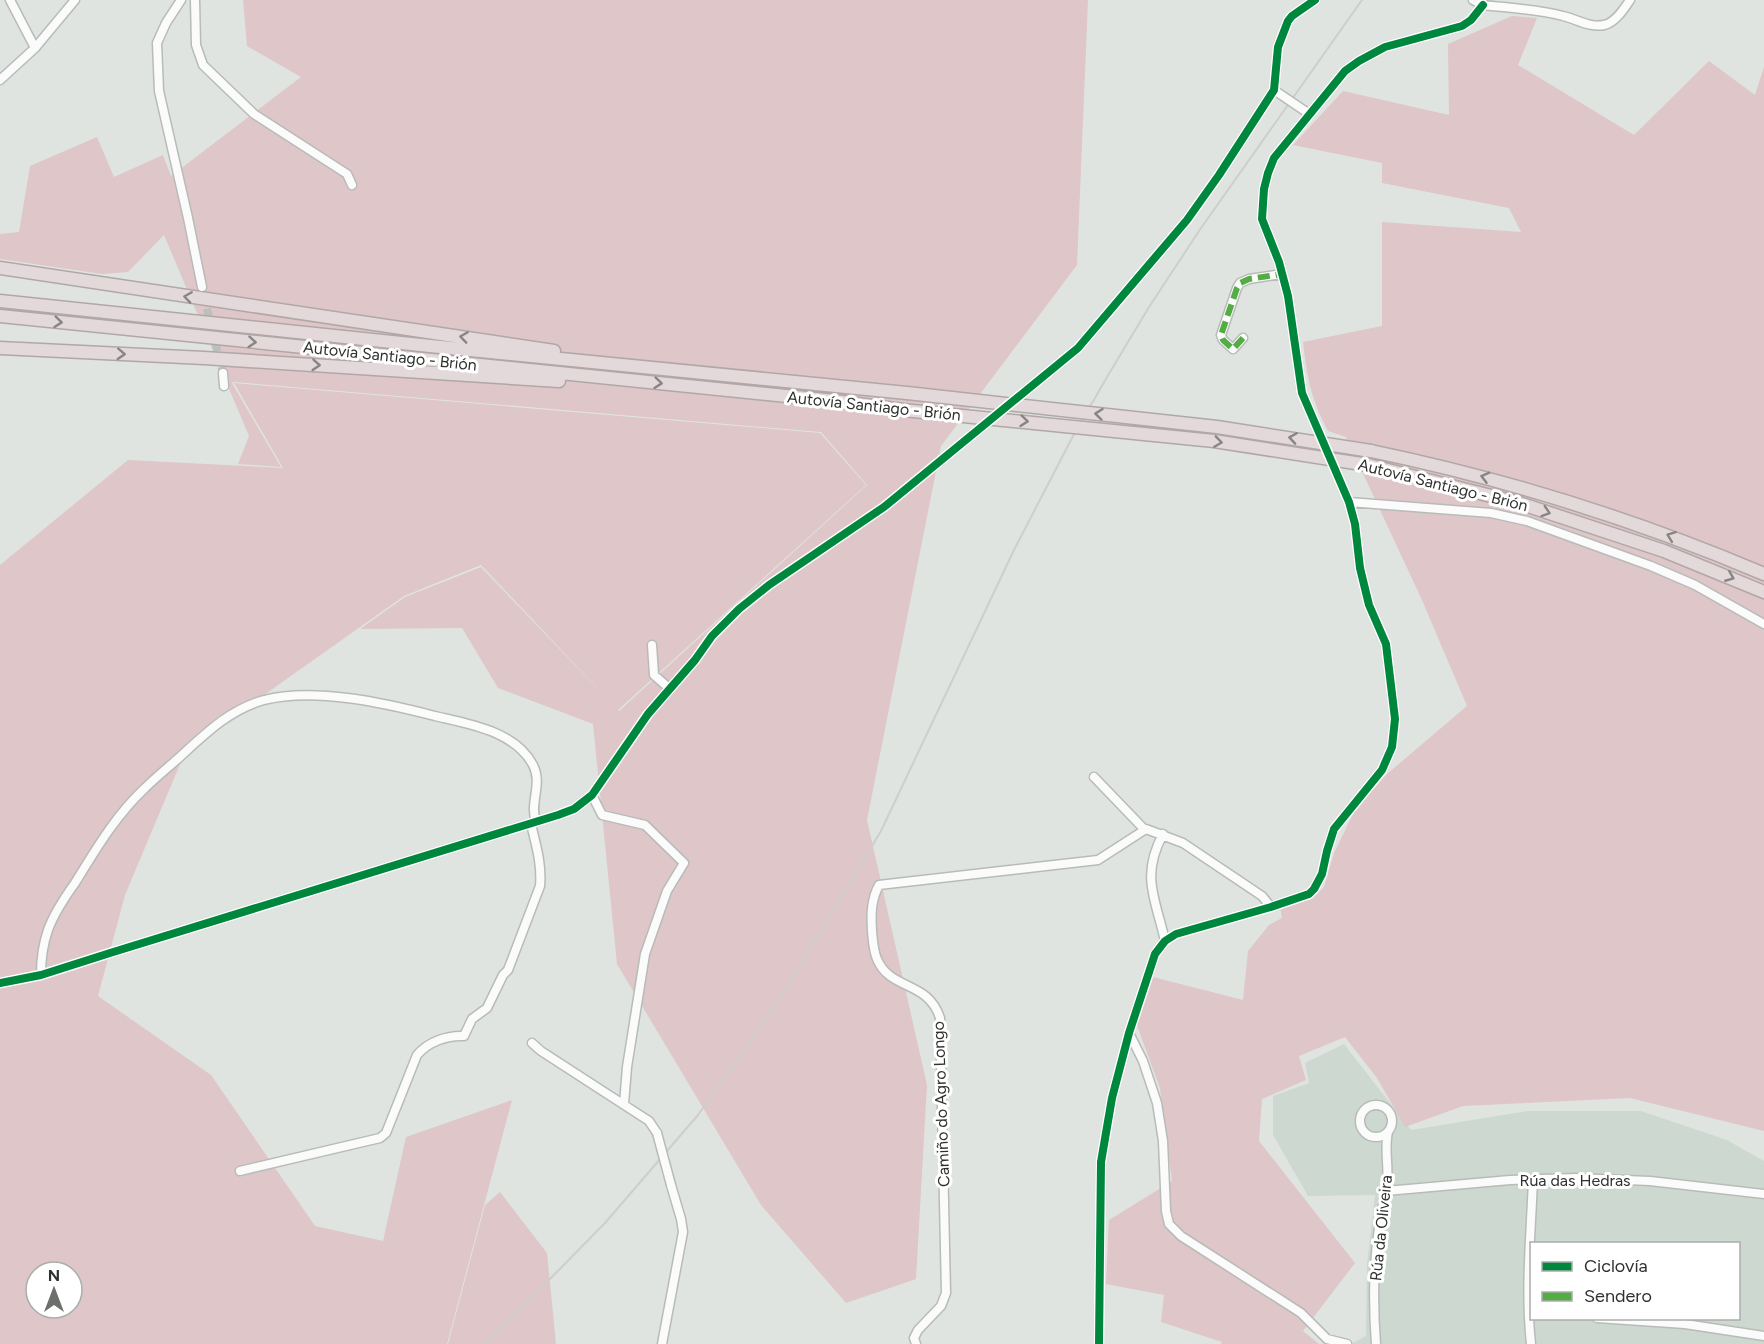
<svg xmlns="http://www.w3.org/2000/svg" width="1764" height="1344" font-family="Figtree,sans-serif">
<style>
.built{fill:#cdd9d0;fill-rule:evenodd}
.green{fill:#dfc6c8;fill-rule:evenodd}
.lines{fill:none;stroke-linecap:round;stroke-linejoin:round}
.minor-tunnel{stroke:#bcc0bd;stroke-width:8;stroke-dasharray:8 4;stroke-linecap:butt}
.minor-casing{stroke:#b7bcb8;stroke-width:11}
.highway-casing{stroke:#b1a7a7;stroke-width:15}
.minor{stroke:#fafbfa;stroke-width:8}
.highway{stroke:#e3d9da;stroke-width:12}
.rail{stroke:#cdcecd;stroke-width:2}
.minor-bridge-casing{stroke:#b7bcb8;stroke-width:11;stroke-linecap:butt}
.highway-bridge-casing{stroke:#b1a7a7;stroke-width:15;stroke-linecap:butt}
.minor-bridge{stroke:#fafbfa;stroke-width:8}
.highway-bridge{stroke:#e3d9da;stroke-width:12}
.quiet{stroke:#54ac45;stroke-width:6;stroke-dasharray:12 6;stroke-linecap:butt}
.cycleway-casing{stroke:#fff;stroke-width:11}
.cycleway{stroke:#00873e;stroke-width:8}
.oneway{stroke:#888684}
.labels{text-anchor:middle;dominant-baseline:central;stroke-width:6;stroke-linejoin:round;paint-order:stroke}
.street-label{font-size:16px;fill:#2e322f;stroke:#fff}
</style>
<rect width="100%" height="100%" fill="#dfe4e0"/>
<path class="built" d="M1344 1044 1411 1130 1527 1111H1641L1727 1140 1764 1161V1344H1351L1366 1336 1367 1265 1375 1195 1308 1196 1273 1135V1096L1309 1083 1305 1063ZM1532 1244H1738V1318H1532Z"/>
<path class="green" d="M243 0H1088L1077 265 941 446 867 820 927 1085 916 1279 846 1303 761 1205 617 964 593 724 498 688 462 628 360 629 405 597 481 567 619 711 867 485 821 432 234 382 232 383 281 467 238 464 249 436 164 235 128 272 102 274 0 259V234L19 232 30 166 97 137 114 177 163 155 171 176 301 77 247 46Z
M1512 16 1537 18 1518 65 1634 135 1709 61 1755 95 1764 67V1131L1630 1098 1463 1106 1405 1127 1377 1078 1345 1037 1299 1056 1306 1080 1262 1099 1259 1141 1355 1263 1303 1331 1319 1344H1221L1222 1342 1161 1322 1164 1295 1106 1284 1109 1220 1172 1181 1160 1088 1136 1023 1153 977 1243 1000 1248 951 1269 925 1282 918 1280 907 1316 895 1324 887 1334 853 1355 810 1387 774 1467 706 1422 600 1346 437 1328 431C1311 399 1307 377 1303 342L1382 326V222L1521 232 1509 208 1382 183V163L1293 145 1343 91 1449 115 1448 44Z
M234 383 820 433 866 485 618 710 481 565 404 596 186 750 125 895 98 996 211 1075 315 1226 383 1241 406 1137 512 1100 447 1344H0V565L128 460 283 468ZM36 1272H72V1308H36Z
M500 1192 547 1253 556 1344H448L485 1205Z"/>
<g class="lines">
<path class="minor-tunnel" d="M204 297 223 373"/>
<g class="minor-casing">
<path id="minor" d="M10 0 35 48
M181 0 166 23 157 43 159 91 188 218 202 287
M195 0 196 45 203 65 254 114 347 174 352 185
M1473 0 1483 5C1509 8 1537 9 1563 16 1576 19 1590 28 1604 25 1615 23 1624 9 1630 0
M0 80 35 48 75 0
M1243 338 1233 349 1223 340 1221 335 1237 288 1240 283 1249 279 1282 274
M223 373 224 386
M1349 502 1491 513 1527 521 1651 566 1695 585 1764 624
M652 645 654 675 670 689
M1094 777 1144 829
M592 795 602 815 645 825 684 863 667 891 645 954 627 1067 624 1104
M1163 834C1140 877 1156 899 1165 941
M41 975C41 960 43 944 48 930 54 913 65 897 75 883 96 849 116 815 145 788 157 776 170 766 182 755 207 732 231 709 264 700 314 687 385 703 435 716 469 724 515 731 533 765 543 784 529 803 536 822
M0 983 41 975 110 953 558 815 574 809 592 795 648 714 695 660 712 636 739 609 769 585 884 507 1078 348 1187 220 1219 175 1274 90 1278 47 1288 21 1292 16 1315 0
M1129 1033 1143 1061 1157 1103 1163 1141 1166 1211 1169 1224 1181 1236 1301 1313 1327 1339 1347 1344
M532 1043 541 1051 649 1121 657 1133
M1360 1121a16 16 0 1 1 32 0a16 16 0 1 1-32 0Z
M240 1171 380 1138 386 1133 417 1055C428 1042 447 1035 464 1036L472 1019 487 1008 503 975 508 970 540 886C542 864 536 845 531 824
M1386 1191 1510 1180 1576 1178 1650 1181 1764 1194
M1597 1318 1685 1324 1764 1336
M662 1344 683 1232 681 1219 671 1185
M916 1344 914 1338 918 1330 941 1306 946 1293 940 1018C928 980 890 991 877 959 873 950 873 940 872 931 871 914 871 900 879 885L1098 860 1146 829 1183 843 1262 896 1271 907
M1099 1344 1101 1162 1112 1098 1129 1033 1155 954 1165 941 1176 934 1271 907 1309 894 1314 889 1322 874 1327 851 1334 829 1382 770 1392 747 1395 719 1386 644 1369 605 1360 568 1355 524 1349 502 1302 393 1288 296 1279 262 1262 219 1264 189 1268 173 1274 158 1345 71 1359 61 1385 47 1462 26 1471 20 1483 5
M1376 1344C1373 1305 1373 1267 1379 1228 1381 1213 1385 1198 1387 1182 1389 1165 1384 1149 1388 1132
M1531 1344C1525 1289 1531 1234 1533 1179"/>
</g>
<g class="highway-casing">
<path id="highway" d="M0 268 554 351
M0 301 430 346 907 393
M0 316 835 401 903 410
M0 348 204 358 559 381
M1371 451C1506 479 1637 520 1764 574
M1368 465 1519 503 1664 551 1764 592"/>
</g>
<use href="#minor" class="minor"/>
<use href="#highway" class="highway"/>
<path class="rail" d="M486 1344 605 1223 698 1115 778 1002 881 831 1014 550 1072 438 1107 377 1149 307 1199 231 1362 0"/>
<g class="minor-bridge-casing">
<path id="minor-bridge" d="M1274 90 1305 111
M657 1133 671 1185"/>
</g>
<g class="highway-bridge-casing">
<path id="highway-bridge" d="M907 393 1217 427 1371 451
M903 410 1214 441 1368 465"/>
</g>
<use href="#minor-bridge" class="minor-bridge"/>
<use href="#highway-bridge" class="highway-bridge"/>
<path class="quiet" d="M1243 338 1233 349 1223 340 1221 335 1237 288 1240 283 1249 279 1282 274"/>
<g class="cycleway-casing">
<path id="cycleway" d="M0 983 41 975 110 953 558 815 574 809 592 795 648 714 695 660 712 636 739 609 769 585 884 507 1078 348 1187 220 1219 175 1274 90 1278 47 1288 21 1292 16 1315 0
M1099 1344 1101 1162 1112 1098 1129 1033 1155 954 1165 941 1176 934 1271 907 1309 894 1314 889 1322 874 1327 851 1334 829 1382 770 1392 747 1395 719 1386 644 1369 605 1360 568 1355 524 1349 502 1302 393 1288 296 1279 262 1262 219 1264 189 1268 173 1274 158 1345 71 1359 61 1385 47 1462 26 1471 20 1483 5"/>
</g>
<use href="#cycleway" class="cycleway"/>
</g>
<defs><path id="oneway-chevron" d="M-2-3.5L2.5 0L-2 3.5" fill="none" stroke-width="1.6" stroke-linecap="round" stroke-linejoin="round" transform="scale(1.5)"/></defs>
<g class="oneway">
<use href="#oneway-chevron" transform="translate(188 297) rotate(-172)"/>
<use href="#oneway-chevron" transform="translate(58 322) rotate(6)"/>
<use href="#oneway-chevron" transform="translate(464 337) rotate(-172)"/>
<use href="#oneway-chevron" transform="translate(252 342) rotate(5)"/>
<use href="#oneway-chevron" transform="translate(121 354) rotate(3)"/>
<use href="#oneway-chevron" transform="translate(316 365) rotate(4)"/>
<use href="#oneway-chevron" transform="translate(658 383) rotate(6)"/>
<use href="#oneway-chevron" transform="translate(1099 414) rotate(-174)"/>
<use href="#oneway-chevron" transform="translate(1024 421) rotate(6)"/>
<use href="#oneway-chevron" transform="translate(1293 438) rotate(-171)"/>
<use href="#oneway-chevron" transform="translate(1218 442) rotate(8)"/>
<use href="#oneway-chevron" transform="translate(1485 477) rotate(-165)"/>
<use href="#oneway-chevron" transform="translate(1546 512) rotate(18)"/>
<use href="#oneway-chevron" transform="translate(1671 536) rotate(-159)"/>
<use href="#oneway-chevron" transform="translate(1730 577) rotate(22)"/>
</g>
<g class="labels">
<g class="street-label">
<text transform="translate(390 356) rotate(6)">Autovía Santiago - Brión</text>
<text transform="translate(874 406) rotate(6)">Autovía Santiago - Brión</text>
<text transform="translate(1443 485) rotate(14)">Autovía Santiago - Brión</text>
<text transform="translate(941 1104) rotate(-92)">Camiño do Agro Longo</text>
<text x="1575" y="1180">Rúa das Hedras</text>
<text transform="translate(1381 1228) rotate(-84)">Rúa da Oliveira</text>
</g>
</g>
<rect x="1530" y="1242" width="210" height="78" fill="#ffffff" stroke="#abadac" stroke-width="1.5"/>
<rect x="1542" y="1262" width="30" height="9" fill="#00873e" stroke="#abadac" stroke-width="1.5"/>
<text x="1584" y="1272" font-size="18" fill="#2e322f">Ciclovía</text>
<rect x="1542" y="1292" width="30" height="9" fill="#54ac45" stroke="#abadac" stroke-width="1.5"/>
<text x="1584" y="1302" font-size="18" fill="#2e322f">Sendero</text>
<g transform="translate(54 1290)"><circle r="28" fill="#ffffff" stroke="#abadac" stroke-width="1.5"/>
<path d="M0-4.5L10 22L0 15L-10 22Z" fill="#6c706d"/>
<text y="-9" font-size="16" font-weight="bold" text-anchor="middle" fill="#2e322f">N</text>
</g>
</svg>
